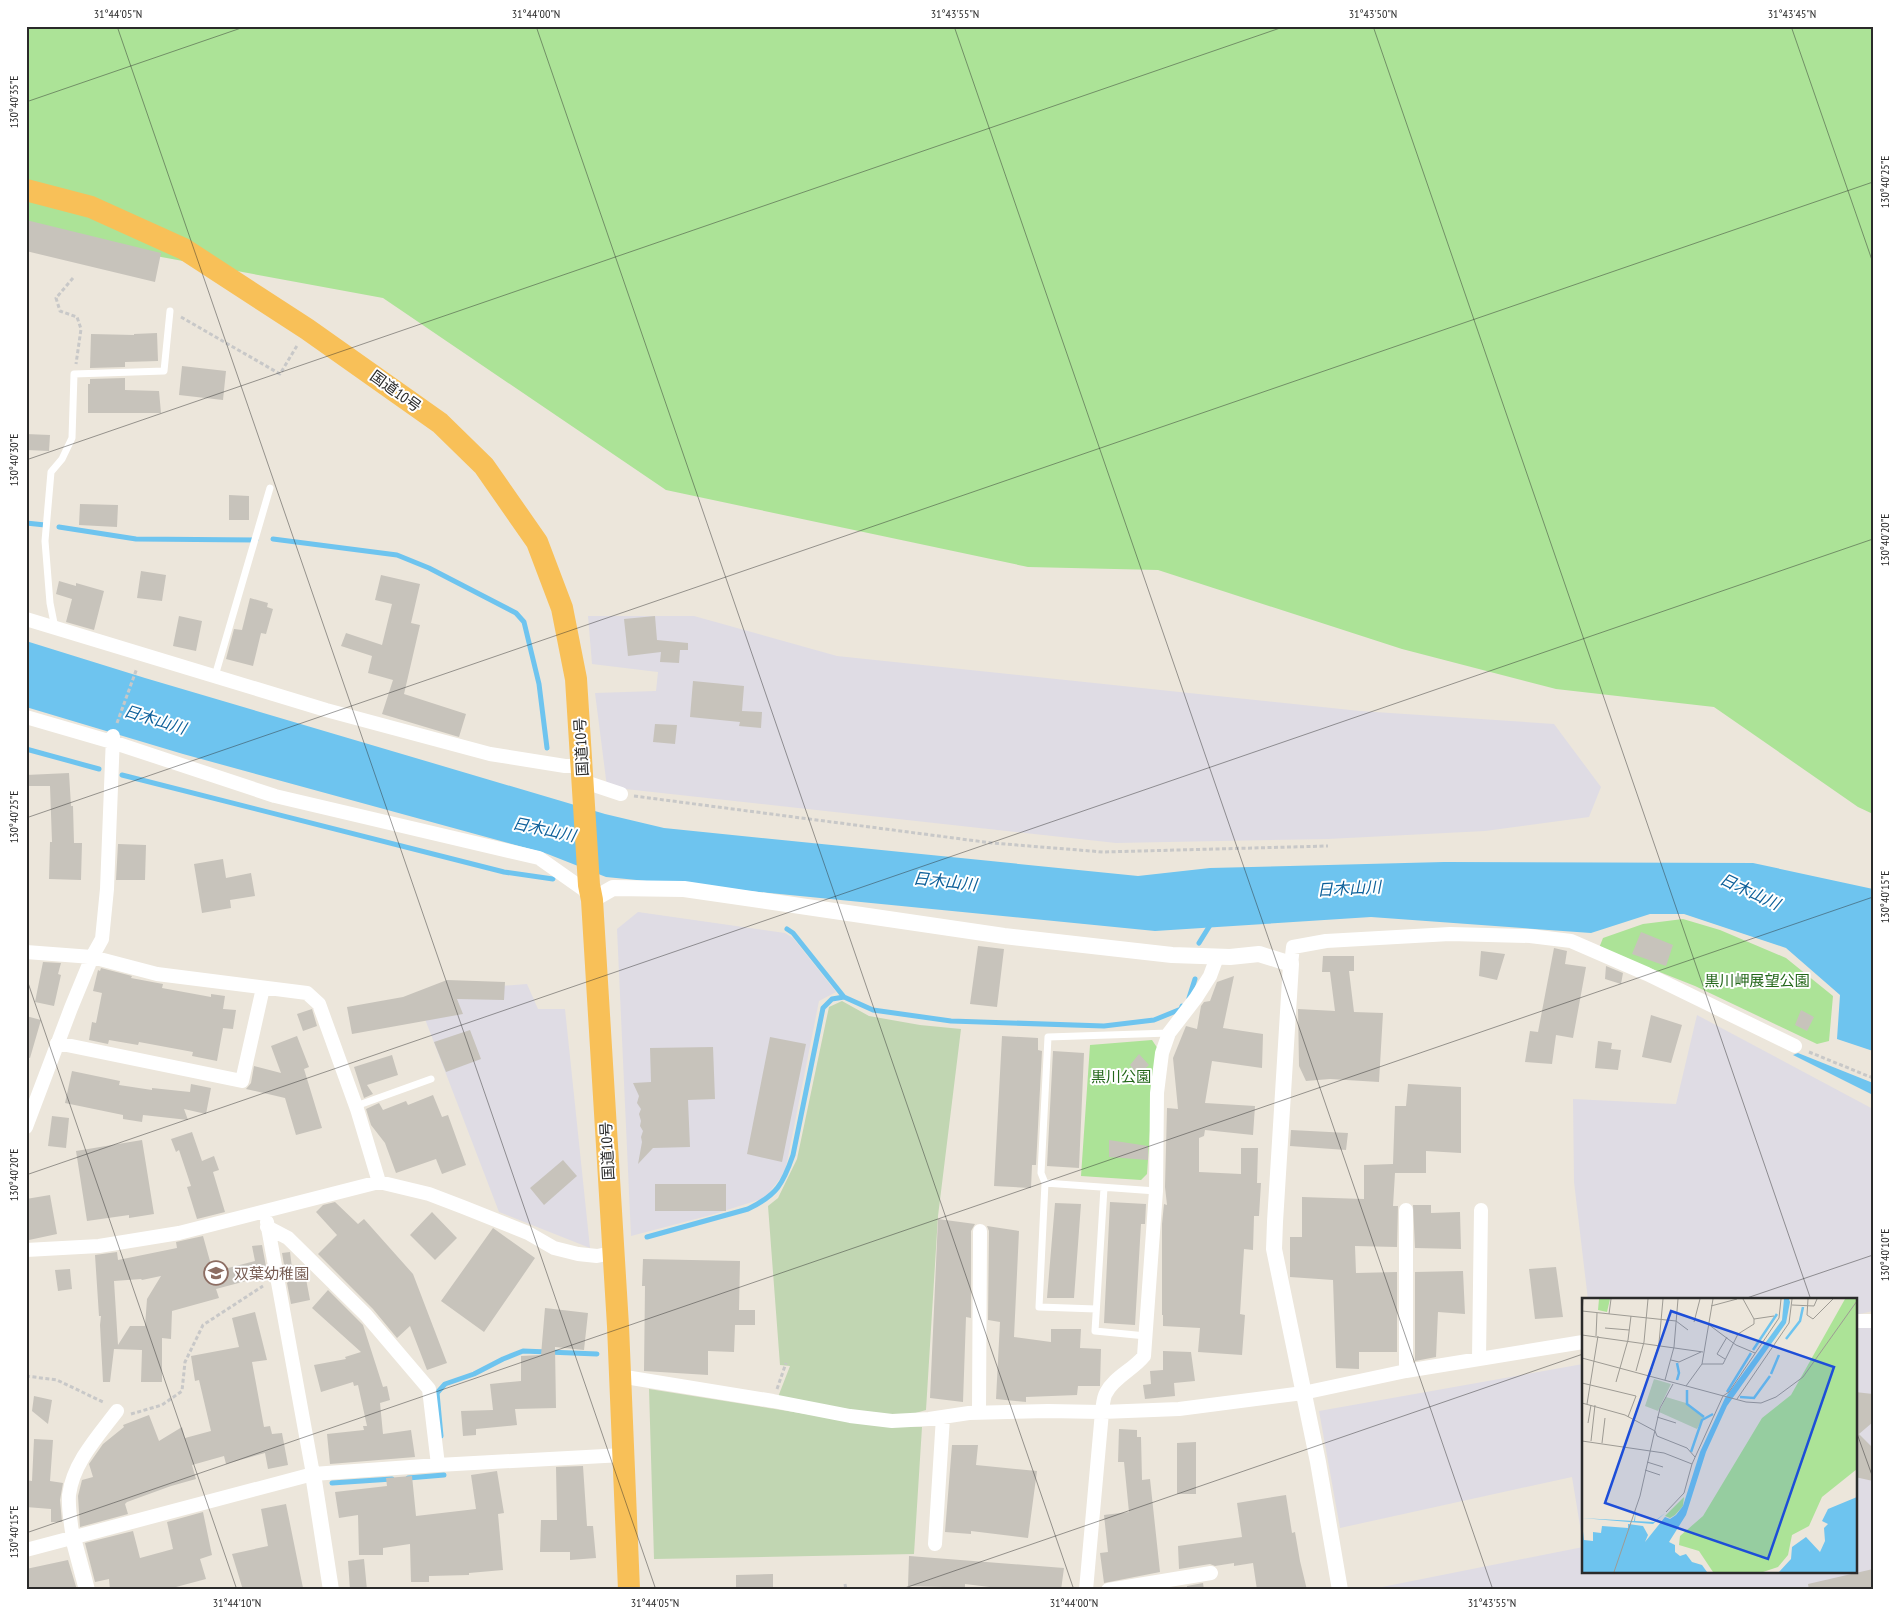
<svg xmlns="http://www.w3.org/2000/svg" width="1899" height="1616" font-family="'PT Sans Narrow','Noto Sans JP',sans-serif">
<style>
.industrial{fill:#dfdce4}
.green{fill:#ace397}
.cemetery{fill:#c1d6b2}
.water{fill:#6ec4ef}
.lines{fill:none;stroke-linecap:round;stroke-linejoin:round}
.stream{stroke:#6ec4ef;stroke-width:5}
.building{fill:#c7c3bb;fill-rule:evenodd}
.path{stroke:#c8c8c8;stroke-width:3;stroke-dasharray:4 2.5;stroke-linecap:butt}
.service{stroke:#fff;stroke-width:7}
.minor{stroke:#fff;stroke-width:14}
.tertiary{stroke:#fff;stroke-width:16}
.trunk{stroke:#f8c058;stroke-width:22}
.ticks{fill:none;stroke:#2a2a2a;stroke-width:1;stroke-opacity:0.45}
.labels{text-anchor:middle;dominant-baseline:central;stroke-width:4;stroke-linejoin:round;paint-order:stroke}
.street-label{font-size:15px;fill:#2a2a2a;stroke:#fff}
.park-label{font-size:15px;fill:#24671a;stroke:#fff}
.education-label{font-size:15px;fill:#785e54;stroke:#fff;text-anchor:start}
.water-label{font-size:16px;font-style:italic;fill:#0d609a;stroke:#fff}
.inset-river{fill:none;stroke:#6ec4ef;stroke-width:2.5}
.inset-road{fill:none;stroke:#9e9b94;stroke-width:1}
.view{fill:#1d4ed8;fill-opacity:0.15;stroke:#1d4ed8;stroke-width:2.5}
.inset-edge{fill:none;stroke:#2a2a2a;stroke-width:2.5}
.neatline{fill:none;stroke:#2a2a2a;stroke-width:2}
.ticks-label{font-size:12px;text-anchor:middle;fill:#2a2a2a}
</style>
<rect width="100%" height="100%" fill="#ece6db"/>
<path class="industrial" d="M588 616H694L837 656 1360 711 1554 724 1601 787 1589 817 1485 831 1328 839 1116 843 607 787 595 693 656 691 658 672 592 664Z
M638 912 785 933 793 938 836 992 819 1001 785 1172 765 1198 711 1215 631 1236 617 929Z
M527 984 538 1009H565L590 1248 499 1212 415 993Z
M1697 1015 1873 1109V1311L1855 1315V1300H1588L1574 1182 1573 1099 1676 1104Z
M1873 1325V1590H1367L1583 1547V1572H1855V1328Z
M1583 1364V1544L1572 1477 1340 1528 1319 1411Z"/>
<path class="green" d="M26 26H1873V814L1858 807 1714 707 1556 689 1402 649 1158 570 1028 567 666 490 383 298 26 232Z
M1683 919 1720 930 1786 958 1833 996 1829 1041 1817 1044 1695 986 1599 948 1603 938 1643 924Z
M1152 1040 1158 1049 1155 1059 1147 1174 1141 1180 1081 1176 1090 1045Z"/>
<path class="cemetery" d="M842 1001 869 1016 920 1025 961 1029 938 1216 926 1410 912 1414 887 1416 778 1397 790 1366 780 1365 768 1206 778 1198 797 1159 829 1007Z
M649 1389 876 1425 922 1427 914 1554 654 1559Z"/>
<path class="water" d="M26 641 145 678 605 814 664 828 1138 876 1210 868 1444 862 1753 863 1873 889V1051L1837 1039 1840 995 1786 948 1684 914H1650L1591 933 1371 917 1155 931 606 877 545 853 183 754 26 707Z
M1798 1053 1873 1083V1095L1793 1055Z"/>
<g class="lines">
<path class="stream" d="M26 523 45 525
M59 527 136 539 256 540
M273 539 397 555 429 568 516 613 524 622 539 684 547 748
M26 749 99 769
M122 775 504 872 553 879
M787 929 793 933 844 997 873 1010 951 1021 1104 1026 1154 1020 1181 1009 1182 1006
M1199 943 1212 922
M1189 998 1195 979
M647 1237 748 1209C777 1195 783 1184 793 1155L823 1008 832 999 844 997
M441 1436 437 1393 445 1384 474 1374 503 1359 523 1351 597 1354
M408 1478 444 1475
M332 1483 392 1479"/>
</g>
<path class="building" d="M26 220 161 253 155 282 26 251Z
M157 333 158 361 125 362V367L90 368 91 334 134 335V334Z
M182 366 226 371 223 400 179 395Z
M125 378V390L159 391 161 413H88V384H90V379Z
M26 434 50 435 49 451 26 450Z
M229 495 249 496V520H229Z
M80 504 118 505 117 527 79 525Z
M141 571 166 575 162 601 137 598Z
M381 575 420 584 411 623 420 625 404 694 466 714 459 737 382 714 393 680 368 673 372 656 341 646 346 633 382 645 392 604 375 600Z
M59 581 76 586V583L104 591 94 630 66 622 72 599 56 594Z
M250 598 268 603 267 607 273 609 266 634 261 633 253 666 226 659 234 629 242 630Z
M179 616 202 621 196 651 173 646Z
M655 616 657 640 688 643V650H680L679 663 660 662 661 652 628 656 624 619Z
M693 681 744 686 742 711 762 712 761 728 739 726 740 722 690 717Z
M655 724 677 725 675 744 653 742Z
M69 773 71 806H73L74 843H82L81 880 49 879 50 842H52L50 786H26V775Z
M118 844 146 845 145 880H116Z
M223 859 226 878 251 873 255 896 230 900 231 908 202 913 194 864Z
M1641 932 1673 945 1666 966 1632 954Z
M978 946 1004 949 997 1007 970 1004Z
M1554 948 1567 951 1565 964 1586 967 1573 1038 1556 1035 1552 1064 1525 1062 1530 1031 1538 1032Z
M1481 951 1505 954 1497 980 1479 976Z
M1323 956H1354V971H1349L1354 1012 1383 1013 1379 1082 1330 1079 1306 1081 1299 1066 1298 1009 1335 1011 1330 972H1322Z
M43 962 61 963 58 974 61 975 54 1006 35 1002Z
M1606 966 1623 973 1621 984 1605 979Z
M101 968 132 976 131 978 163 984 162 988 211 997V994L225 996 223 1009 236 1010 233 1029 223 1028 217 1061 192 1056 193 1052 139 1042 138 1045 109 1040 108 1044 89 1040 92 1022 96 1023 102 993 93 991 98 970 100 971Z
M1234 976 1223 1028 1263 1034 1262 1068 1212 1061 1205 1103 1255 1106 1253 1135 1205 1130 1204 1136 1199 1138V1172L1241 1174V1148H1258L1257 1183H1261L1259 1216H1254L1253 1250 1244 1249 1240 1314 1245 1315 1242 1355 1198 1352 1200 1328 1163 1326V1315H1162V1224L1164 1204 1167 1205 1165 1187 1167 1108 1178 1109 1173 1058 1186 1026 1197 1029 1201 1006 1204 1002 1210 1001 1217 982Z
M447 980 505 982 504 1000 457 999 463 1014 352 1034 347 1007 403 997Z
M312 1009 317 1026 303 1031 297 1014Z
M1801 1010 1814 1017 1807 1031 1795 1025Z
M1651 1015 1682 1025 1671 1063 1642 1057Z
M26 1016 41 1020 30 1058 26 1057Z
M470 1030 481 1059 446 1072 434 1042Z
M297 1036 309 1067 304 1069 322 1128 296 1135 285 1098 246 1089 251 1083 254 1066 281 1073 271 1046Z
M1002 1036 1038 1038V1050L1042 1051 1036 1165H1032L1031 1188 994 1186Z
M770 1037 806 1044 782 1162 747 1154Z
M1598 1041 1612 1043 1611 1049 1621 1050 1618 1070 1595 1068Z
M713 1047 715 1099 688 1100 690 1147 653 1148 638 1164 642 1142 641 1137 643 1131 640 1126 641 1121 639 1114 641 1109 637 1103 639 1096 633 1083 651 1082 650 1048Z
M1053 1051 1084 1053 1079 1168 1047 1166Z
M1139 1054 1149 1065 1138 1075 1130 1065Z
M392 1055 398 1075 367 1085 373 1094 364 1098 354 1067Z
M72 1071 120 1081 119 1085 152 1090V1088L190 1092 191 1084 211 1088 206 1114 184 1109 188 1120 143 1115 142 1122 123 1119V1115L65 1103Z
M1408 1084 1461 1087V1153L1426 1151V1173H1395L1393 1206H1398L1397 1247 1355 1246 1356 1273 1397 1272V1352H1359V1369L1336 1368 1333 1280 1290 1277V1237H1302V1197L1364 1199V1165L1393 1164 1395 1106H1406Z
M433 1095 442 1117 448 1115 466 1165 442 1174 436 1159 396 1173 385 1143 371 1125 366 1109 379 1103 383 1110 406 1101 408 1105Z
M52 1116 69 1118 66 1148 48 1146Z
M1291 1130 1348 1133 1346 1150 1290 1146Z
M192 1132 202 1161 214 1156 219 1170 213 1172 225 1212 197 1219 187 1187 191 1186 179 1150 176 1152 171 1139Z
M142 1140 154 1214 129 1218V1215L87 1221 76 1151Z
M1109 1140 1148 1146V1160L1109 1157Z
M563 1160 577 1176 544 1205 530 1188Z
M655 1184H726V1211H655Z
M50 1195 57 1234 29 1240 26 1222V1199Z
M335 1202 358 1224 364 1219 413 1274 447 1363 427 1370 410 1326 397 1338 373 1309 318 1254 337 1235 316 1212 323 1205Z
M1110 1202 1146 1204 1145 1224H1141L1135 1325 1104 1323Z
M1055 1203 1081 1204 1074 1298H1047Z
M1413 1205H1431V1213L1460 1212 1461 1249 1415 1248Z
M432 1212 457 1238 435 1260 410 1235Z
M938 1219 975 1224 971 1231V1318L966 1317 963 1402 930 1398Z
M987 1226 1019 1231 1014 1337 1051 1342V1329H1081L1080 1348 1101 1349 1100 1386H1078L1077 1395 1026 1397V1402L996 1399 1000 1322 988 1320 989 1231Z
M493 1228 535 1258 484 1332 441 1301Z
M203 1236 213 1272 255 1261 252 1246 262 1245 267 1272 244 1275 246 1281 216 1289 219 1298 172 1311 171 1339 162 1338V1382H141L142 1350 114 1349 110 1382H103L100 1325 101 1316H99L95 1255 117 1252 118 1260 177 1248 176 1242ZM161 1276 147 1299 145 1326H130L118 1345 114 1281 141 1279 142 1280Z
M290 1252 292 1268 285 1270 282 1253Z
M643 1259 740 1261 739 1310H755V1325H735L734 1352 708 1351V1375L644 1371 645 1286H642Z
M1556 1267 1563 1317 1535 1319 1529 1269Z
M304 1268 310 1300 291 1304 287 1283Z
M70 1269 72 1289 58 1291 55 1270Z
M1463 1271 1465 1314 1438 1312 1436 1357 1415 1361V1272Z
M328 1290 363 1325 383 1387 387 1386 390 1400 380 1403 383 1434 411 1430 415 1457 330 1464 327 1434 364 1430 363 1426H367L358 1385 354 1386 353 1382 321 1392 314 1365 346 1359 345 1357 361 1352 312 1308Z
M545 1308 588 1313 584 1350 555 1347 556 1408 515 1409 517 1425 476 1429V1435L463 1436 461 1411 493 1410 490 1384 521 1381V1356L541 1355Z
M255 1312 267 1360 252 1362 264 1427 270 1426 272 1434 282 1433 288 1465 268 1469 265 1453 226 1464 224 1456 192 1465 196 1479 171 1486 127 1502 125 1504 128 1514 80 1527 78 1496 82 1480 93 1477 89 1464 103 1444 124 1427 123 1425 149 1415 159 1441 182 1427 185 1438 211 1431 199 1380 195 1381 191 1356 239 1347 232 1318Z
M1163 1351 1191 1352 1195 1381 1174 1383 1175 1396 1145 1399 1143 1385 1151 1384 1150 1371 1163 1370Z
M1855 1392 1873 1394V1422L1859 1434 1873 1448V1481L1855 1477Z
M34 1396 52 1400 48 1424 32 1411Z
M1119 1429 1137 1430V1437H1141L1142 1480 1150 1479 1160 1572 1104 1583 1100 1553 1108 1552 1104 1515 1129 1512 1124 1462H1118Z
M34 1439 53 1440 50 1481 63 1483 60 1500 62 1522H51V1509L26 1507V1480L32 1481Z
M1196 1442V1494H1177V1443Z
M952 1445H978L976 1465 1037 1471 1028 1538 971 1531V1534L945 1532Z
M583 1466 587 1526H593L596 1558 570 1560V1552H540L541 1520H557L556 1467Z
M497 1471 504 1513 498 1514 503 1570 469 1573V1575L429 1576V1582H411L410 1544 383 1548V1555H359L358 1515 339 1518 335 1492 387 1486 386 1478 412 1476 416 1516 476 1509 471 1475Z
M1286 1495 1292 1533 1295 1532 1300 1561 1307 1590H1257L1253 1563 1234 1566V1563L1215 1566 1210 1564 1179 1569 1178 1546 1242 1537 1237 1503Z
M286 1504 303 1588 243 1590 232 1554 268 1546 261 1509Z
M203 1512 212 1555 200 1559 206 1579 176 1587V1590H110L109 1579 95 1582 85 1543 133 1531 140 1558 173 1549 167 1522Z
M909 1556 1064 1568 1061 1590H1014L965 1584V1590H943V1587L908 1586Z
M364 1559 367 1590H350L348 1561Z
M68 1560 77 1590H26V1569Z
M1873 1569V1590H1809L1808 1584Z
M773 1574V1588L736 1589V1575Z
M1203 1583 1204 1590H1187V1586Z"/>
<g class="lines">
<path class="path" d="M73 278 56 298 60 311 77 317 81 329 76 364
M181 317 280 374 298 344
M117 723 137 668
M634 796 992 843 1103 852 1328 846
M1809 1052 1873 1078
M26 1376 57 1380 105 1403
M777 1389 786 1363
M131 1414 162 1405 182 1391 185 1362 203 1325 263 1286
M845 1584 846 1590"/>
<path class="service" d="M55 628 50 603 45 541 51 472 62 459 72 438 74 374 164 371 170 311
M215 676 270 488
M356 1106 431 1079
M1045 1183 1039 1307 1096 1309
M1104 1188 1095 1331 1146 1336
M1156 1191 1045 1183 1041 1173 1048 1037 1169 1033"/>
<path class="minor" d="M26 619 326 710 490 754 565 766H581
M26 717 112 742 275 796 539 858 583 889 590 897
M582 781 621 794
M26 952 92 957 157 974 307 993 319 1004 357 1109 379 1182
M1291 964 1293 947 1326 941 1450 934 1530 936 1571 941 1647 974 1795 1046
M57 1043 242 1081 263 988
M26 1127 71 1008 92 957 102 939 107 889 113 736
M1406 1210V1371
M267 1222 313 1474
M267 1227 288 1238 366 1315 429 1389 438 1465
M26 1250 99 1246 179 1233 379 1182 429 1194 463 1207 528 1233 554 1248 578 1254 597 1256 612 1253
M1855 1321H1873
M1479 1359 1481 1210
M619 1376 773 1401 850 1416 892 1421 929 1419 969 1413 1048 1411 1102 1412 1179 1409 1303 1393 1406 1371 1583 1342
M979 1413 980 1231
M73 1538C71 1525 68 1509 69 1495 73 1463 98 1436 117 1411
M935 1544 943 1417
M26 1550 313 1474 438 1465 623 1455
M1086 1590 1102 1412C1103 1406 1103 1398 1106 1393 1114 1377 1133 1370 1144 1356L1156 1191 1157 1093 1162 1053 1169 1033 1196 998 1210 976 1217 957
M1108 1590 1211 1573"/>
<path class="tertiary" d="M592 900 613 888 684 889 1004 936 1172 955 1230 957 1259 954 1291 964 1275 1222 1274 1249 1318 1462 1340 1590
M313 1474 331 1590
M73 1538 87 1590"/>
<path class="trunk" d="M26 190 91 207 184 249 307 329 440 423 484 466 537 542 562 608 576 679 589 885 592 900 618 1326 629 1590"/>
</g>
<path class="ticks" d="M117 26 656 1590M536 26 1074 1590M954 26 1493 1590M1373 26 1811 1300M1791 26 1873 263M26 102 247 26M26 460 1286 26M26 818 1873 182M26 977 237 1590M26 1175 1873 539M1741 1300 1873 1255M1855 1428 1873 1478M26 1533 1873 897M899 1590 1583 1354"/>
<defs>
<g id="school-ring" transform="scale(1.25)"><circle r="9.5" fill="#fff" stroke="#8d6e63" stroke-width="1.5"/><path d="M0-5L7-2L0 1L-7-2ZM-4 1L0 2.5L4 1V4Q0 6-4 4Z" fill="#8d6e63"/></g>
</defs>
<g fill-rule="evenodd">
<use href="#school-ring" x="216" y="1273"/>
</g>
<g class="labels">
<g class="street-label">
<text transform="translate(396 391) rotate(36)">国道10号</text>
<text transform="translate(581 747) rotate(-93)">国道10号</text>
<text transform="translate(607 1151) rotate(-93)">国道10号</text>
</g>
<g class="park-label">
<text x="1757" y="980">黒川岬展望公園</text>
<text x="1121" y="1076">黒川公園</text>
</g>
<g class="education-label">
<text x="234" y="1273">双葉幼稚園</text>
</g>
<g class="water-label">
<text transform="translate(155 719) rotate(17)">日木山川</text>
<text transform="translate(544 829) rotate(12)">日木山川</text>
<text transform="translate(945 881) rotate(6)">日木山川</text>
<text transform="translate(1349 888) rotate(-3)">日木山川</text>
<text transform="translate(1750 891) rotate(25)">日木山川</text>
</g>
</g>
<g transform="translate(1582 1298)">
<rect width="275" height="275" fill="#ece6db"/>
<path d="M17 1H28L25 14 16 12ZM263 1H275V171L240 199 227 228 210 237 206 257 196 269 181 274H131L117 253 97 247 98 238 121 218 180 120 209 97ZM102 199 101 208 93 217 88 220 83 218Z" fill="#ace397"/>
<path d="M72 81 89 86 76 113 63 108ZM84 99 104 105 122 118 115 131 77 114Z" fill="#c1d6b2"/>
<path d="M202 1H207L208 4 204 25 145 108 124 154 104 217 87 244 93 247V254L98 258 104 256 110 264 120 267 125 274H0V225L2 242 11 243V234L19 235 20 228 46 230V226L61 228 66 237 63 244 83 219 88 221 94 217 101 208 118 154 143 100 200 22ZM275 199V274H197L209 261 210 249 224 239 238 254 243 243 242 230 246 226 240 223 246 211ZM54 210 53 223 72 224 83 215 71 226 0 220 52 223Z" fill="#6ec4ef"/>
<path class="inset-river" d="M204 41 218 23 221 9M171 52 195 16M189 76 197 57M95 82 97 75 95 65M105 92V106L122 119M145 94 169 55M158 99 172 100 188 78M109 154 120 122 131 116"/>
<path class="inset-road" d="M226 1 225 17 231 21 251 1M210 7 232 8 235 1M129 8 155 1M0 13 94 23 106 32M0 16 1 1M27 16 29 1M172 21 192 18M112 24 118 1M126 26 154 47 173 55M23 30 47 32M0 37 121 54M14 38 15 15M0 60 164 104 179 105 194 99 221 79 275 3M143 61 135 56 145 39M89 62 97 64 119 54M120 66H141L156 36 172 26V21L161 1M54 73 62 44 66 1M68 77 77 45 81 1M83 82 92 49 96 1M34 84 46 42 49 18M0 85 54 98 46 119M104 88 120 66 131 1M155 101 207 25 210 1M0 105 43 117 73 133 75 138 105 150 113 159M5 106 16 38M75 119 94 125M6 125 9 107M0 143 82 155 110 166 141 98 147 94 197 20 199 1M9 143 13 107M20 145 23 120M65 164 81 169M63 172 78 177M84 214 102 195 110 166M32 274 58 198 78 110 91 86"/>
<path class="view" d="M89 13 252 69 186 261 23 205Z"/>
<rect width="275" height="275" class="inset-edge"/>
</g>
<rect width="1899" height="1616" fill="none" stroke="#ffffff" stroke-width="55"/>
<rect x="28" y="28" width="1844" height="1560" class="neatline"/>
<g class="ticks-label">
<text x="118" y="18">31°44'05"N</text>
<text x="536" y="18">31°44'00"N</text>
<text x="955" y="18">31°43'55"N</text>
<text x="1373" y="18">31°43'50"N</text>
<text x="1792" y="18">31°43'45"N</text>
<text transform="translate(14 102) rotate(-90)" y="4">130°40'35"E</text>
<text transform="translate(1885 182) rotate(-90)" y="4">130°40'25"E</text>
<text transform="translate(14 460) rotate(-90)" y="4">130°40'30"E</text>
<text transform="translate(1885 540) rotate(-90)" y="4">130°40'20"E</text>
<text transform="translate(14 817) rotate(-90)" y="4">130°40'25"E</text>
<text transform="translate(1885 897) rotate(-90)" y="4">130°40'15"E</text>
<text transform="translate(14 1175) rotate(-90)" y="4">130°40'20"E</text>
<text transform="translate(1885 1255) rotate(-90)" y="4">130°40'10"E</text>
<text transform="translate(14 1532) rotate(-90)" y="4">130°40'15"E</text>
<text x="237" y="1607">31°44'10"N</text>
<text x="655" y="1607">31°44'05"N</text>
<text x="1074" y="1607">31°44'00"N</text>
<text x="1492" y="1607">31°43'55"N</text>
</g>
</svg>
